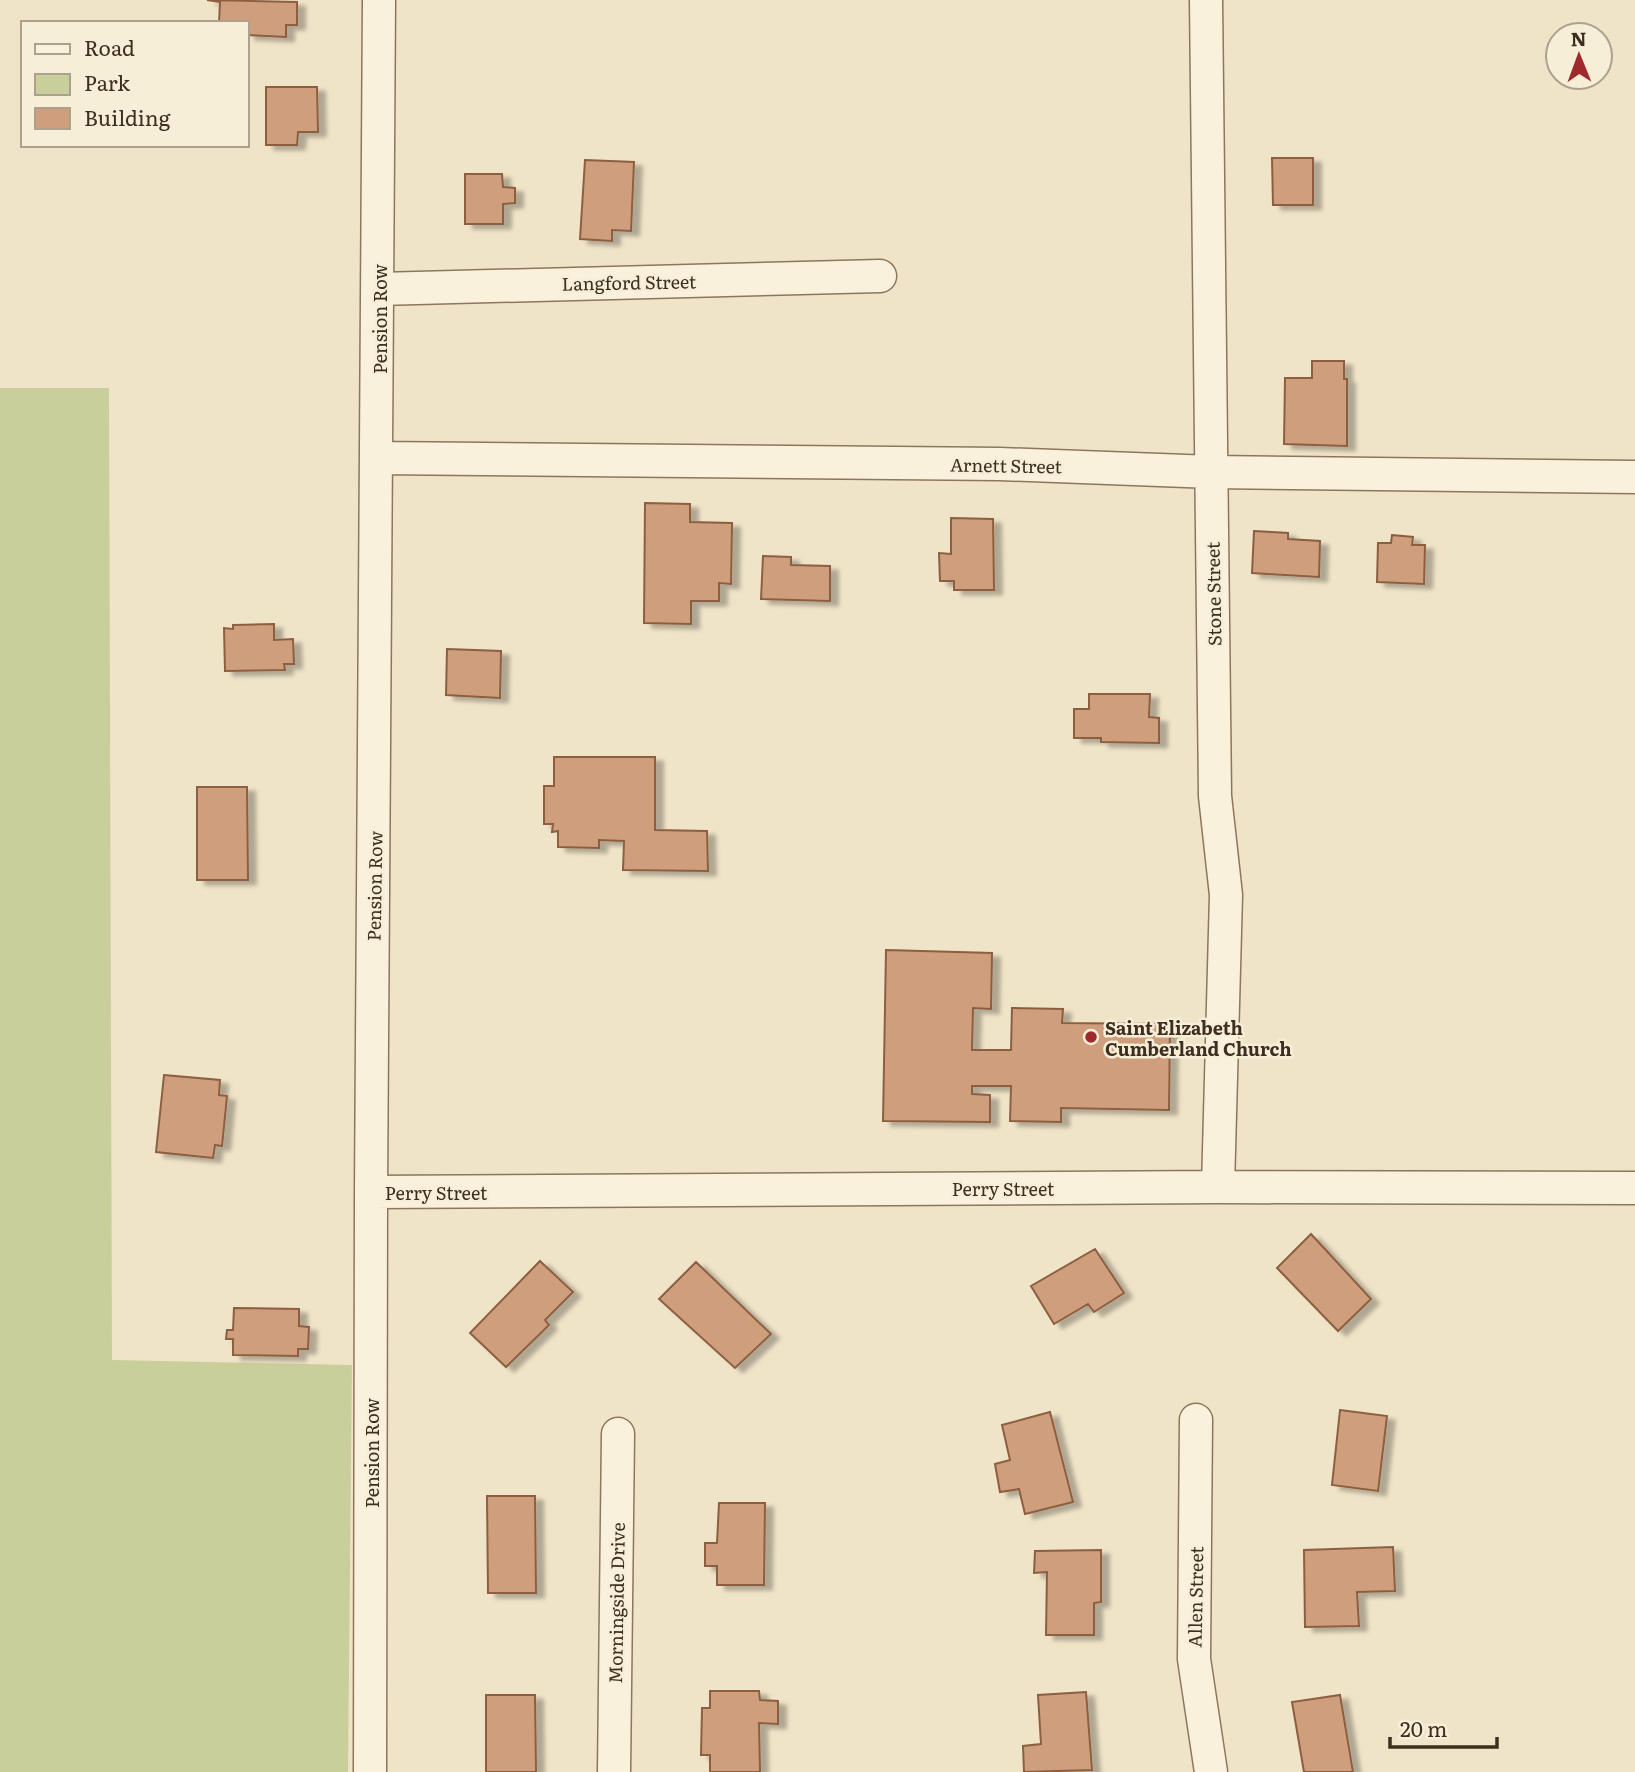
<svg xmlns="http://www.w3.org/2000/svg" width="1635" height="1772" font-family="Literata,serif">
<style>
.green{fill:#c9cf9b}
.building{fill:#cf9f7d;stroke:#8d5f41;stroke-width:2;filter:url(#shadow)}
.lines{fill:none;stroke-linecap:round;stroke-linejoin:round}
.minor-casing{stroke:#8d765c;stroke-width:35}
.minor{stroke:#faf1dc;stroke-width:32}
.poi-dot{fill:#9e2a2b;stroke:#f7eed8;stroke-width:2.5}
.labels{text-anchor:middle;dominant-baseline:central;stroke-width:5;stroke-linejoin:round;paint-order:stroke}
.street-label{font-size:18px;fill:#3d2e20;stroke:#f7eed8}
.poi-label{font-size:18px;font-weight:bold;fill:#3d2e20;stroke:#f7eed8;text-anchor:start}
</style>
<defs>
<filter id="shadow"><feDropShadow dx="8" dy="4.5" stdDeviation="2" flood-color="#0004"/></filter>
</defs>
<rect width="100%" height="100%" fill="#f0e4c8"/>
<path class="green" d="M0 388H109L112 1360 352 1365 348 1772H0Z"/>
<path class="building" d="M207 0 297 2V25H286V37L247 35V23H219L220 2Z
M266 87H317L318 132H298L297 145H266Z
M1272 158H1313V205H1273Z
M585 160 634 162 631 231 612 230V241L580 239Z
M465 174H502L503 187 515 188V203L503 204V224H465Z
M1312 361H1344V379H1347V446L1284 444 1285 378H1312Z
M645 503 690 504V522L732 523 731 584 719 583V601H691V624L644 623Z
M951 518 993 519 994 590H954V581H940L939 553 951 554Z
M1254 531 1288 533V539L1320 541 1319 577 1252 573Z
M1392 535 1413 537 1412 545H1425L1424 584 1377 582 1378 543H1391Z
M763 556 791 557V565L830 566V601L761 599Z
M274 624V640L293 639 294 664H284L285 670 225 671 224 628 233 629V625Z
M447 649 501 651 500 698 446 695Z
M1089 694H1150L1149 717 1159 718V743L1101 742V738H1074V709H1089Z
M554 757H655V830L707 831 708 871 623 870 624 841 599 840V848L558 847V831L552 832 553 824H544V786H554Z
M197 787H247L248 880H197Z
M886 950 992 953 991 1009 973 1008 972 1050H1011L1012 1008 1063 1009 1062 1023 1170 1024 1169 1110 1061 1108V1122L1010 1121 1011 1086H972V1094L990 1095V1122L883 1121Z
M164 1075 220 1080 219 1095 227 1096 222 1146 215 1145 213 1158 156 1152Z
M1311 1234 1371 1299 1338 1331 1277 1268Z
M1095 1249 1124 1293 1094 1312 1088 1304 1054 1324 1031 1286Z
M540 1261 573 1292 545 1320 549 1325 506 1367 470 1333Z
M696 1262 771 1334 735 1368 659 1299Z
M234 1308 299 1309V1326L309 1327 308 1349H298V1356L233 1355V1339H226L227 1330H233Z
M1340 1410 1387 1416 1378 1491 1332 1485Z
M1050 1412 1073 1502 1025 1514 1019 1489 1000 1492 995 1464 1010 1460 1002 1425Z
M487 1496H535L536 1593H488Z
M719 1503H765L764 1585H717V1566H705V1543H717Z
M1393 1547 1395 1591 1357 1592 1359 1626 1305 1627 1304 1550Z
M1101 1550V1602L1094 1603V1635H1046L1047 1572 1034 1573 1035 1551Z
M710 1691H759L760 1700 778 1701V1724L759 1723 760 1772H710V1755H701L702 1708H710Z
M1086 1692 1092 1770 1024 1772 1023 1746 1041 1744 1038 1695Z
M486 1695H535L536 1772H486Z
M1340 1695 1353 1772H1304L1292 1702Z"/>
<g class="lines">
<g class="minor-casing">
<path id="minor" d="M1206 0 1215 796 1226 895 1218 1187
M379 289 880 276
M378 458 1000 464 1212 472 1635 477
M371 1192 1218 1187 1635 1188
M1196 1420 1194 1659 1211 1772
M370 1772 371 1192 379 0
M614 1772 618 1434"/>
</g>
<use href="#minor" class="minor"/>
</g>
<circle class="poi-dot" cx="1091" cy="1037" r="7"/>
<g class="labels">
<g class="street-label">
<text transform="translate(629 282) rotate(-1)">Langford Street</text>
<text transform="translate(379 319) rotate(-90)">Pension Row</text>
<text transform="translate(1006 465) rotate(1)">Arnett Street</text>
<text transform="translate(1213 594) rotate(-91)">Stone Street</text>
<text transform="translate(374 886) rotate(-89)">Pension Row</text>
<text x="1003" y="1188">Perry Street</text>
<text x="436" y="1192">Perry Street</text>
<text transform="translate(371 1453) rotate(-90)">Pension Row</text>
<text transform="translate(1195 1597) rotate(-89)">Allen Street</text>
<text transform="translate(616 1603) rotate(-89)">Morningside Drive</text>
</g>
<g class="poi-label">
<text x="1105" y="1027">Saint Elizabeth<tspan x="1105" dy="21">Cumberland Church</tspan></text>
</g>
</g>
<rect x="21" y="21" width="228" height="126" fill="#f7eed8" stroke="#ada18e" stroke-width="2"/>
<rect x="35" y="44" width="35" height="10" fill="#faf1dc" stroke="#ada18e" stroke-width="2"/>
<text x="84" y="56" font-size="21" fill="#3d2e20">Road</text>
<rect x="35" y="74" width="35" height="21" fill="#c9cf9b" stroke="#ada18e" stroke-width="2"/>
<text x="84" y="91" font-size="21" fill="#3d2e20">Park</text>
<rect x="35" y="108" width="35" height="21" fill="#cf9f7d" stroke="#ada18e" stroke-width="2"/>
<text x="84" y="126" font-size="21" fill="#3d2e20">Building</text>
<g transform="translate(1579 56) rotate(359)"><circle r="33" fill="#f7eed8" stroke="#ada18e" stroke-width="2"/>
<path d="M0-5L12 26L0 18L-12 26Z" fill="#9e2a2b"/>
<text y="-10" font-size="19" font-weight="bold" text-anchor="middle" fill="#3d2e20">N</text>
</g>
<path d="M1390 1737v10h107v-10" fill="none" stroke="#3d2e20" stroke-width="3.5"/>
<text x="1400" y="1737" font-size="21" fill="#3d2e20" stroke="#f7eed8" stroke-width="5" paint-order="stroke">20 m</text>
</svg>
